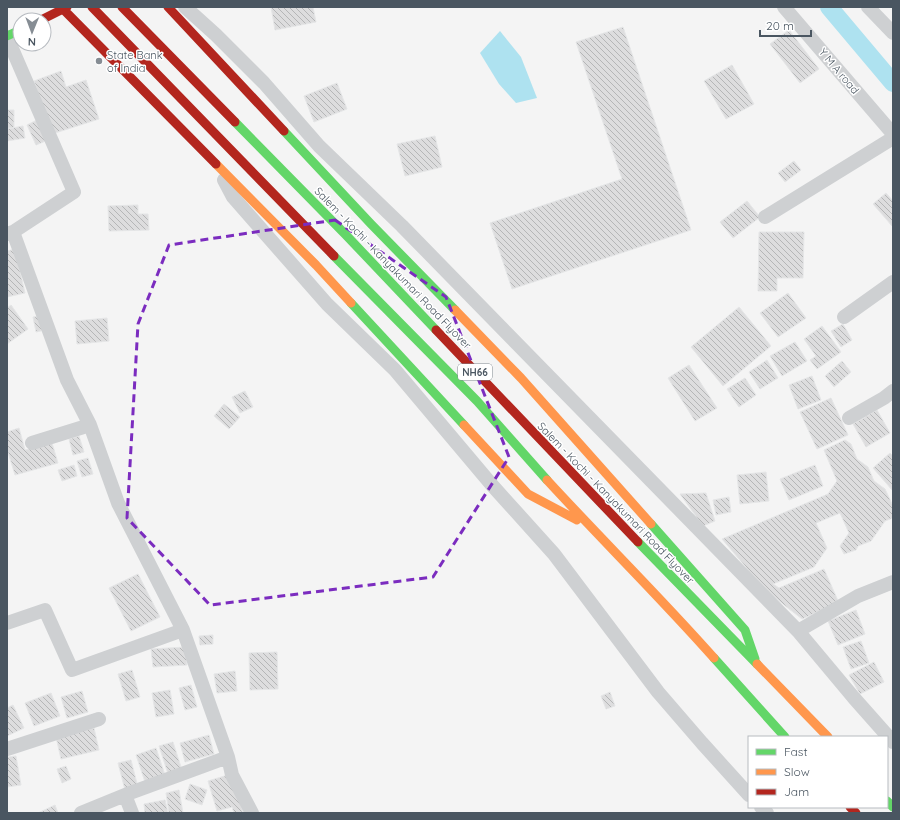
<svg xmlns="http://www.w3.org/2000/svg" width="900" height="820" font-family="Quicksand,sans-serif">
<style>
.water{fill:#aee2f0}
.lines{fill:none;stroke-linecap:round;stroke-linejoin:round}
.canal{stroke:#aee2f0;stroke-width:18}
.building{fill:url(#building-back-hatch);stroke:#e5e6e7}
.street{stroke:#ced0d2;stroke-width:14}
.fast{stroke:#63d668;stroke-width:9}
.slow{stroke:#ff974d;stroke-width:9}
.jam{stroke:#b3261e;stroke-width:9}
.marked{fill:none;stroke:#7b2cbf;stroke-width:3;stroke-dasharray:8 5;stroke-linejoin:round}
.poi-dot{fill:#868d94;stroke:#fff;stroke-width:1.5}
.labels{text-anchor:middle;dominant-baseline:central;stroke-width:3;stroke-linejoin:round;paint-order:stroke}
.shield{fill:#fff;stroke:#808990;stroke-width:1}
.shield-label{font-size:10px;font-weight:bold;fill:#4a5661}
.poi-label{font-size:11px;fill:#4a5661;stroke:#fff;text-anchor:start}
.street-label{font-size:11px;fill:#4a5661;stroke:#fff}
</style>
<defs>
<pattern id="building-back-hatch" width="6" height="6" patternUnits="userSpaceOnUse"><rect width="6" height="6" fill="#ddddde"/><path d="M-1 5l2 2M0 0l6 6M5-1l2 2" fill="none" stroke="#b5b6b7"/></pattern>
</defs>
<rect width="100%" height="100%" fill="#f4f4f4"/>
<path class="water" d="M500 31 521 57 537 98 516 103 499 84 480 53Z"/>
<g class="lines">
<path class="canal" d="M829 7 893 83"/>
</g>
<path class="building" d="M271 7H313L316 22 275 30Z
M623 27 691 230 512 289 490 223 622 179 576 42Z
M789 30 819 69 800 83 770 44Z
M732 65 754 104 726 119 704 81Z
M61 71 66 87 86 80 99 119 52 134 34 81Z
M337 83 347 109 314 122 304 96Z
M7 110H14V128H7Z
M39 119 48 140 36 145 27 125Z
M23 126 25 138 7 141V129Z
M435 136 442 167 405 176 397 144Z
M794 161 801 170 785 182 778 173Z
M886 193 893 201V227L873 204Z
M747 201 760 217 733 238 720 222Z
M138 205V214H148L149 230 109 231 108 206Z
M759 232H804L803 278H777V291H758Z
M15 249 25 293 7 297V251Z
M788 293 806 318 778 337 760 313Z
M11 305 28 329 7 344V308Z
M739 307 771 346 723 386 691 347Z
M42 316 45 330 36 332 33 317Z
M107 318 109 341 77 344 75 321Z
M843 324 852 340 841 347 831 331Z
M822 326 841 352 817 369 810 360 816 356 804 339Z
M795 342 807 361 782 376 770 356Z
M767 360 778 378 760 389 749 372Z
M842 361 851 372 834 387 825 376Z
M689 365 717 408 695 421 668 378Z
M812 376 821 400 798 409 789 385Z
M745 378 756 395 739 407 727 389Z
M245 391 253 407 240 413 232 397Z
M831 398 848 435 817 449 800 412Z
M224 404 240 417 229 429 214 416Z
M877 410 890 433 866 447 853 424Z
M19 428 25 450 52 443 58 463 15 475 7 449V432Z
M79 436 84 452 73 455 69 439Z
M845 440 851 444 857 459 868 467 874 481 885 489 893 506V518L885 521 871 541 858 546 856 550 844 554 840 546 849 533 840 513 816 523 827 548 814 567 773 584 779 588 824 569 839 603 802 619 756 583 745 566 722 539 828 494 837 481 824 450Z
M890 453 893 456V491L873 468Z
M88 458 93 474 82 477 77 461Z
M74 465 77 476 62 481 58 470Z
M815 465 823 486 789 500 780 479Z
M766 472 769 501 740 504 737 475Z
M706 493 715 521 703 526 680 494Z
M729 497 731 512 716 515 713 500Z
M138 574 160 617 131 631 109 588Z
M856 610 865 634 838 645 828 621Z
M213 635V644L200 645 199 636Z
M861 641 869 663 851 669 843 647Z
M186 647 187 665 153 667 151 649Z
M277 652 278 689 250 690 249 653Z
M874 662 884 682 860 694 849 675Z
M132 670 140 697 126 701 118 674Z
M235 671 237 691 217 693 214 674Z
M191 685 197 707 185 710 179 688Z
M170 690 174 714 156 717 152 693Z
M82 691 88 712 67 718 61 697Z
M610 692 615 706 606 709 601 696Z
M51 693 60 716 34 726 25 703Z
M13 705 24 728 7 736V708Z
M94 728 99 750 61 759 56 737Z
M209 735 214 754 185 762 180 743Z
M173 742 183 773 169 777 159 746Z
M156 748 166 778 146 785 136 755Z
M16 756 21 785 7 787V757Z
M131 760 138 787 125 790 118 763Z
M66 766 71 779 62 783 57 769Z
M231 774 243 812 234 813 232 807 217 811 208 781Z
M190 784 207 790 202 805 185 799Z
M179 790 183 813H169L166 793Z
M165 800 168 813H145L144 804Z
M55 805 58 813H38Z"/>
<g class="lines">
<path class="street" d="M185 7 216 35 264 83 319 146 402 226 798 631 854 698 893 742
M784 7 893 134
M868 7 893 33
M7 37 74 192 13 232 7 234
M224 180 233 197 327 304 395 370 491 484 554 554 658 692 702 743 749 795
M765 217 893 138
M13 232 67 380 90 425 118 503 183 630 228 757 130 793 81 813
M844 317 893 282
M849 418 884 398 893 391
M32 443 90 425
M7 623 45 610 72 670 183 630
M798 631 858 596 893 582
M7 749 99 719
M228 757 232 775 252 813
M125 795 132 813
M761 807 767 813"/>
<path class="fast" d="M7 36 20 30
M235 122 345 234 436 330
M284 131 371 224 455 310
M334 256 477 401 547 480
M351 303 464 425
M651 524 745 630 755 659
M638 542 757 664
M714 658 785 737
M887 801 893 807"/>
<path class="slow" d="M216 164 316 265 351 303
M455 310 521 378 651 524
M464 425 528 494 577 520
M547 480C602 540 660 597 714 658
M757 664 828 737"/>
<path class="jam" d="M61 7 216 164
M92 7 334 256
M122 7 235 122
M168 7 284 131
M41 20 67 7
M436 330 638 542
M850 807 856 813"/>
</g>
<path class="marked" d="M335 220 446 297 509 457 433 577 210 605 127 518 138 324 169 245Z"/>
<circle class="poi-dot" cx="99" cy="61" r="4"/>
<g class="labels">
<rect class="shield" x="458" y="364" width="34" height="16" rx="3"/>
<g class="shield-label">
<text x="475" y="372">NH66</text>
</g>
<g class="poi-label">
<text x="107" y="55">State Bank<tspan x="107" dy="13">of India</tspan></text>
</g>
<g class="street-label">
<text transform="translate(839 71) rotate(50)">Y M A road</text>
<text transform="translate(393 268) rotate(46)">Salem - Kochi - Kanyakumari Road Flyover</text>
<text transform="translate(616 503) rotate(46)">Salem - Kochi - Kanyakumari Road Flyover</text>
</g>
</g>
<rect width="900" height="820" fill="none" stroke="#4a5661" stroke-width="16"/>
<rect x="748" y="736" width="140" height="72" fill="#ffffff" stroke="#b7bbc0"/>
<rect x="756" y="749" width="20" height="6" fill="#63d668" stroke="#b7bbc0"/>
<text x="784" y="756" font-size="12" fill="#4a5661">Fast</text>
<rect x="756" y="769" width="20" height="6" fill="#ff974d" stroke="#b7bbc0"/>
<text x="784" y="776" font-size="12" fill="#4a5661">Slow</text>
<rect x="756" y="789" width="20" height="6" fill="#b3261e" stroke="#b7bbc0"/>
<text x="784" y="796" font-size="12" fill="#4a5661">Jam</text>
<g transform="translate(32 32) rotate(181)"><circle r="19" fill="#ffffff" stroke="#b7bbc0"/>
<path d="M0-3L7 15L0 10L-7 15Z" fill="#868d94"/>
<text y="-6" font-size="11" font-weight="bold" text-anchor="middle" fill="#4a5661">N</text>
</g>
<path d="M760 30v6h51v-6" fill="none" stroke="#4a5661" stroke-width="2"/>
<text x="766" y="30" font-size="12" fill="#4a5661" stroke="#ffffff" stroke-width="3" paint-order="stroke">20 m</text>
</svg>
